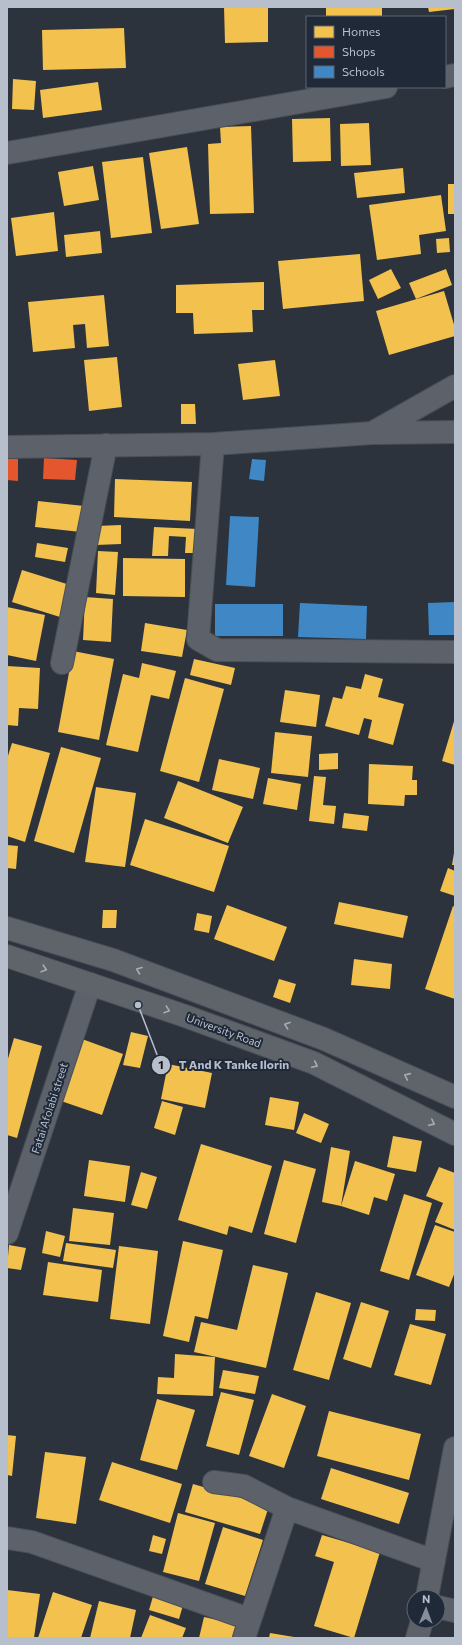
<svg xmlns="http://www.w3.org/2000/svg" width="462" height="1645" font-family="Commissioner,sans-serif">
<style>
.homes{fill:#f2c14e}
.shops{fill:#e4572e}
.schools{fill:#3f88c5}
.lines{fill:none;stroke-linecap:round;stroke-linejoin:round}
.street-casing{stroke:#4a4f57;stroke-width:24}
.primary-casing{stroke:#4a4f59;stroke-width:24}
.street{stroke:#5d6169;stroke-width:22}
.primary{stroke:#5f646b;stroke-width:22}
.oneway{stroke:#a5adb9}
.labels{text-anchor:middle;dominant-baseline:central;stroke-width:4;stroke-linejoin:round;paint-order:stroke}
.street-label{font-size:11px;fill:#b7bfcc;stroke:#1f2938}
.leader{fill:none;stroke:#b7bfcc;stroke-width:1.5}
.callout-dot{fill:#b7bfcc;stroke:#1f2938;stroke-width:1.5}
.mark-label{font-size:12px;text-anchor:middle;font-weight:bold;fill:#111}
.callout-label{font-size:12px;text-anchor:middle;font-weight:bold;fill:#b7bfcc;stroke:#1f2938;stroke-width:4;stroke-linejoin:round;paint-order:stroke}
</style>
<rect width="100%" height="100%" fill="#2c333d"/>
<path class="homes" d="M224 7H268V42L225 43Z
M350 7H382V17H326V8Z
M428 7H455V9L429 12Z
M124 28 126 68 43 70 42 30Z
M13 79 36 81 34 110 12 109Z
M98 82 102 110 43 118 40 90Z
M330 118 331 161 293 162 292 119Z
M369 123 371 165 341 166 340 124Z
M251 126 254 213 210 214 208 144 221 143 220 127Z
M187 147 199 224 161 229 149 153Z
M143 157 152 233 111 238 102 162Z
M93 166 99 200 64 206 58 172Z
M403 168 405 193 357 198 354 173Z
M448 184H455V214H448Z
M441 195 446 231 419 235 421 254 377 260 369 205Z
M54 212 58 251 16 256 11 218Z
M100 231 102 253 66 257 64 235Z
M449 238 450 252 437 253 436 239Z
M360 254 364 301 283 309 278 261Z
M391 269 401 288 378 299 369 280Z
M446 269 452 285 416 299 409 283Z
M264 282V310H252L253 332 194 334 193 313H176V285Z
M444 291 455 328V336L389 355 376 311Z
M104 295 109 346 87 348 85 324 73 325 75 348 33 352 28 302Z
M117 357 122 407 89 411 84 360Z
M275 360 280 396 243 400 238 364Z
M181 404H195L196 424H181Z
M115 479 192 482 190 521 114 517Z
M38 501 84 506 81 532 35 527Z
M121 525V544L96 545V526Z
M154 527 198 529 197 553H185L186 537 169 536 168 556H152Z
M37 543 68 548 65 562 35 557Z
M98 551 118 552 115 595 96 593Z
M123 558 185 559V597L123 596Z
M22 570 70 585 60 617 12 602Z
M85 597 113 599 111 642 83 640Z
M7 607 45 615 36 661 7 655Z
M145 623 187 630 182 657 141 651Z
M73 651 114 659 99 740 58 732Z
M194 659 235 668 231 685 190 675Z
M142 663 176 671 169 699 151 695 138 752 106 745 123 674 139 678Z
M7 666 40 668 38 709 19 708 18 726 7 725Z
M365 674 383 679 378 697 404 704 393 745 368 738 372 720 364 718 359 735 325 726 333 697 342 699 346 686 361 689Z
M185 678 224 689 199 782 160 771Z
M285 690 320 695 316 727 280 722Z
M455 718V765L442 761Z
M275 732 312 736 308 777 271 773Z
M12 743 50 753 25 842 7 836V759Z
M61 747 101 758 74 853 34 841Z
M338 753V769L319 770V754Z
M219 759 260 768 253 799 212 790Z
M369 764 413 766 412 780H417V795H405L404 806 368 804Z
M314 776 326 777 323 805 336 806 334 824 309 821Z
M268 778 301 784 297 810 263 804Z
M178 781 243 807 228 843 164 818Z
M96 787 136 793 125 867 85 862Z
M344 813 369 816 367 831 342 828Z
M145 819 229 846 214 892 130 865Z
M7 845 18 846 16 869 7 868Z
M454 853H455V865H452Z
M448 868 455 871V896L440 891Z
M339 902 408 916 403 938 334 924Z
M227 905 287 927 274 961 214 939Z
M453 906 455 907V999L425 989Z
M103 910H117L116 928H102Z
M197 913 212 916 209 933 194 930Z
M354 959 392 964 390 989 351 985Z
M279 979 296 984 290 1003 273 997Z
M131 1032 148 1036 140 1068 123 1065Z
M14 1038 42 1046 17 1138 7 1135V1062Z
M82 1039 123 1054 102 1115 61 1101Z
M168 1064 212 1073 205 1108 161 1099Z
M270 1097 299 1102 294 1130 265 1125Z
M162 1101 183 1107 175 1135 154 1128Z
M304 1113 329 1124 321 1143 296 1133Z
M393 1136 422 1141 416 1172 387 1167Z
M201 1144 272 1166 252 1233 229 1226 227 1235 178 1220Z
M331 1147 350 1151 341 1206 322 1202Z
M89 1160 130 1166 125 1202 84 1196Z
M284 1160 316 1169 296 1243 264 1234Z
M355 1161 395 1174 387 1201 374 1197 369 1215 341 1206Z
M439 1167 455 1173V1230L435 1222 443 1203 426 1196Z
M141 1172 157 1177 147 1209 131 1205Z
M404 1194 432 1203 409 1280 380 1271Z
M73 1208 114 1213 110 1245 69 1241Z
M435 1225 455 1232V1272L449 1287 416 1275Z
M46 1231 65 1236 60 1257 42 1253Z
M183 1241 223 1250 208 1319 195 1316 189 1342 163 1336Z
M66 1243 116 1250 113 1268 63 1261Z
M9 1245 26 1248 21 1270 7 1268Z
M119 1246 158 1251 150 1324 110 1319Z
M48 1262 102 1270 98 1302 43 1295Z
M253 1265 288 1273 266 1368 194 1352 201 1322 237 1330Z
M316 1292 351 1303 329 1380 293 1370Z
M361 1302 389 1311 371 1368 343 1359Z
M416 1309 436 1310 435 1321 415 1320Z
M410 1324 446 1334 431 1385 394 1375Z
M175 1354 215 1357 213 1396 157 1394 158 1377 174 1378Z
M223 1370 259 1376 255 1394 219 1388Z
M221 1392 254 1400 239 1455 206 1446Z
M272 1394 306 1406 284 1468 249 1456Z
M157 1399 195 1410 177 1470 140 1460Z
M329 1411 421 1434 409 1480 317 1456Z
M7 1435 16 1436 12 1476 7 1475Z
M45 1452 86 1457 76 1524 36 1518Z
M112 1462 182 1484 170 1523 99 1500Z
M331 1468 409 1493 399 1524 321 1499Z
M193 1484 269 1506 260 1534 185 1512Z
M178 1513 215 1523 199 1581 163 1572Z
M223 1527 263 1540 245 1596 205 1584Z
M153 1535 166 1539 162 1554 149 1551Z
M322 1535 380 1552 354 1638 314 1626 334 1562 315 1556Z
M7 1590 40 1594 34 1638H7Z
M53 1592 92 1605 81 1638H38Z
M154 1593 184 1602 179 1619 149 1610Z
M99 1601 136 1610 130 1638H90Z
M150 1615 186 1628 182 1638H141Z
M204 1617 236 1624 232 1638H199Z
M270 1633 294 1637V1638H269Z"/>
<path class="shops" d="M44 458 77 460 75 480 43 479Z
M7 459H18V481L7 480Z"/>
<path class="schools" d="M252 459 266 460 264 481 249 479Z
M230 516 259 517 255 587 226 585Z
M455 602V635H429L428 603Z
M300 603 367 606 366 639 298 637Z
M215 604H283V636H215Z"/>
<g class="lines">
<g class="street-casing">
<path id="street" d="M445 77 455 75
M7 153 386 87
M376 433 455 432
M213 444 198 639 217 650 455 652
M7 447 213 444 372 433 455 386
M62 663 106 445
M7 1233 90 984
M214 1482 244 1486 287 1508 434 1561
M7 1538 32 1542 249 1619
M427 1597 455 1448
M438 1607 455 1611
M244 1638 287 1508
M417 1638 422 1621"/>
</g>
<g class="primary-casing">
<path id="primary" d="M7 928 113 960 324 1039 455 1097
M7 956 185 1016 314 1063 455 1134"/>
</g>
<use href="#street" class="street"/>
<use href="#primary" class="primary"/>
</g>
<defs><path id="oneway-chevron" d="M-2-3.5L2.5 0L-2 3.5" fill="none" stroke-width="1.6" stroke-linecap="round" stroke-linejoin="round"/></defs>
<g class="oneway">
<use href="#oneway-chevron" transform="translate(44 969) rotate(18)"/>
<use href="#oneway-chevron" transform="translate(139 970) rotate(-159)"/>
<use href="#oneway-chevron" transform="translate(167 1010) rotate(19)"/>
<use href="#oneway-chevron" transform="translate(287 1025) rotate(-160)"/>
<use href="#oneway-chevron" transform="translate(315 1065) rotate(25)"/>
<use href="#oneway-chevron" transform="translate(407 1076) rotate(-156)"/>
<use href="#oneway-chevron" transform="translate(432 1123) rotate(27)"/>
</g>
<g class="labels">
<g class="street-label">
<text transform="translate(224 1030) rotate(20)">University Road</text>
<text transform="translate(49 1108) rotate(-72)">Fatai Afolabi street</text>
</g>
</g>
<path class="leader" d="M138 1005L161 1065"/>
<g class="callout-dot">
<circle cx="138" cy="1005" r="4"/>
<circle cx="161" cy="1065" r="10"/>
</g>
<g class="mark-label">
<text x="161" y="1069">1</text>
</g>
<g class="callout-label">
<text x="234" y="1069">T And K Tanke Ilorin</text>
</g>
<rect width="462" height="1645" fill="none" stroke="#b7bfcc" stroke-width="16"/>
<rect x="306" y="16" width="140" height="72" fill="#1f2938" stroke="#5c6573"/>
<rect x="314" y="26" width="20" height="12" fill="#f2c14e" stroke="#5c6573"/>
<text x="342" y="36" font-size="12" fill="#b7bfcc">Homes</text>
<rect x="314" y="46" width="20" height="12" fill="#e4572e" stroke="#5c6573"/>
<text x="342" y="56" font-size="12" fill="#b7bfcc">Shops</text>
<rect x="314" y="66" width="20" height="12" fill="#3f88c5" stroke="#5c6573"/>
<text x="342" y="76" font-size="12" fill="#b7bfcc">Schools</text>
<g transform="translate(426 1609) rotate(1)"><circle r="19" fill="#1f2938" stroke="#5c6573"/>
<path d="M0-3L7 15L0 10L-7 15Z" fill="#868e9a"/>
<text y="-6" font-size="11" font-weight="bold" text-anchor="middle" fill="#b7bfcc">N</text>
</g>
</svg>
